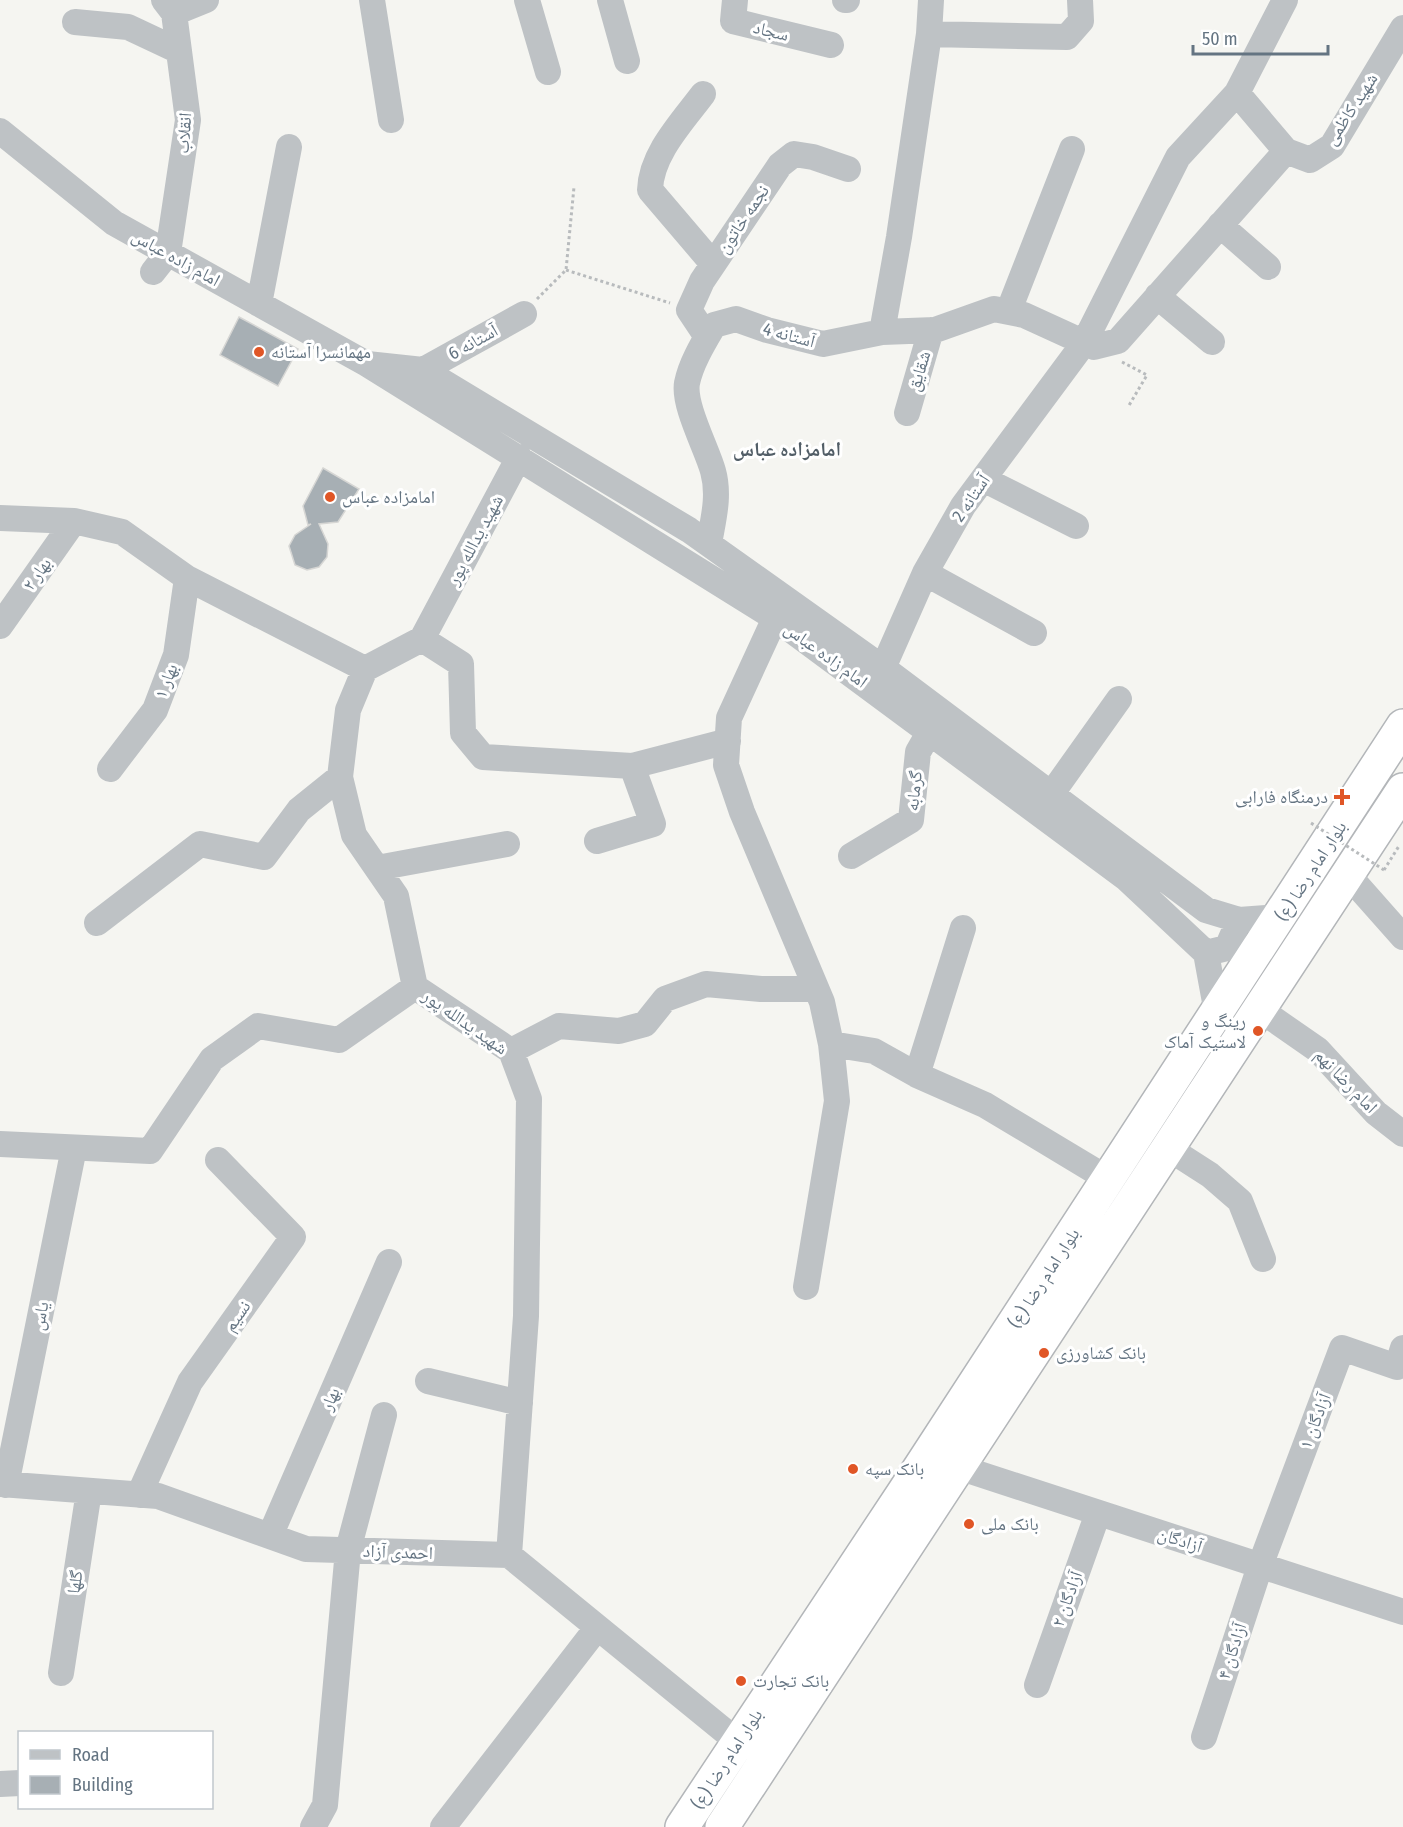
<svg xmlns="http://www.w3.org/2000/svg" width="1403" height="1827" font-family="'Fira Sans Condensed','Noto Naskh Arabic',sans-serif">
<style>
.building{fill:#a7afb4;stroke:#d6d6d4;stroke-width:1.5}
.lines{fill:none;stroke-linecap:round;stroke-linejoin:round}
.highway-casing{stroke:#b3b6b9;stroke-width:36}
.path{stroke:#b8bbbd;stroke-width:3;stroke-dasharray:3 3;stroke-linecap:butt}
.minor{stroke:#bec2c5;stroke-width:26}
.highway{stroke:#fff;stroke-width:33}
.path-bridge{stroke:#b8bbbd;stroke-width:3;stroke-dasharray:3 3;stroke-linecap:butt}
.poi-dot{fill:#e05626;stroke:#fff;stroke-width:2}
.labels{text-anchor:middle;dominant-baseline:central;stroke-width:6;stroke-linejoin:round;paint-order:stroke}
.street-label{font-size:18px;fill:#647482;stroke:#fff}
.poi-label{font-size:18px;fill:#647482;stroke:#fff;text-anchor:start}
.neighbourhood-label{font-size:20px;font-weight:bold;fill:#525e67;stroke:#fff}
</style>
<rect width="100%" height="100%" fill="#f5f5f1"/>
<path class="building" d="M239 317 298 349 278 386 220 355Z
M323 468 359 489 338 522 319 524 328 544 327 557 319 567 307 570 295 565 289 546 295 535 311 524 308 525 303 506Z"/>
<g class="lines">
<g class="highway-casing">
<path id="highway" d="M682 1827 904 1492 1403 726
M722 1827 1403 790"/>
</g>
<path class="path" d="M566 270 670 303
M537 299 566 270 574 187
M1122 362 1147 375 1128 407
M1384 870 1399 846"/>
<path class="minor" d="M372 0 391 120
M527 0 548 72
M610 0 627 61
M735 0 733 21 831 45
M845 0H847
M931 0 929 34 1067 37 1081 21 1080 0
M174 13 206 0
M75 22 128 27 179 51
M1237 93 1286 151 1310 160 1332 146 1403 28
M703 94C682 122 651 154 650 190L713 264
M0 131 114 223 367 364
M1220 225 1268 267
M153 272 168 253 188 120 174 13 164 0
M1157 296 1212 342
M259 304 289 147
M1009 310 1072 149
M882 332 899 237 929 34
M707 337 689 310 702 281 780 165 794 154 813 157 848 169
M423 370 524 314
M907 413 931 330
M983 479 1076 526
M0 518 74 521 122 532 187 578 365 669
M709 544C713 520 720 496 713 471 707 449 683 405 687 383 691 363 704 342 714 325L736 319 767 330 823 344 882 332 935 330 994 309 1024 315 1094 347 1118 341 1286 151
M925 573 1034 633
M775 618 729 718 726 765 742 812 822 1002 831 1044 874 1051 917 1075 985 1105 1108 1179
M0 626 74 521
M422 639 461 664 463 733 483 757 632 766 728 741
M883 668 925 573 963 506 1084 343 1178 157 1237 93 1285 0
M110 769 155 710 176 655 187 578
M1050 796 1119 699
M597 841 653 824 632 766
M851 856 911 820 918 752 930 731
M377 868 507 844
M1348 875 1403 937
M97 923 200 844 264 857 299 810 340 777
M1206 953 1227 948 1239 920
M1259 1009 1318 1050 1376 1113 1403 1134
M1217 1013 1206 953 1126 878 775 618 367 364 423 370 689 530 883 668 1206 910 1239 920 1281 917
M511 1051 559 1026 619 1031 645 1024 665 999 706 984 761 989H816
M917 1075 963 928
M0 1144 150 1151 212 1059 258 1026 339 1040 415 987
M1168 1148 1210 1175 1240 1201 1263 1259
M806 1287 837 1101 831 1044
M428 1381 520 1403
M958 1467 1403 1612
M0 1484 158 1496 306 1549 509 1555 738 1742
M6 1485 74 1148
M139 1495 190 1382 293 1237 218 1160
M270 1536 389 1262
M509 1555 526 1316 529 1099 511 1051 415 987 396 896 354 835 340 777 348 710 365 669 422 639 519 457
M61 1673 89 1491
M1037 1685 1098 1513
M1204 1737 1260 1566 1342 1348 1397 1367 1403 1348
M0 1784 20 1783
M313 1827 325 1805 348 1550 384 1415
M443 1827 597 1628"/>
<use href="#highway" class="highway"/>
<path class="path-bridge" d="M1311 823 1384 870"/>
</g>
<g class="poi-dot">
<circle cx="259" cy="352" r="6"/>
<circle cx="330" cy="497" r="6"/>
<path d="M1339 788h6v6h6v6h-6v6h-6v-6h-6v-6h6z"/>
<circle cx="1258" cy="1031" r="6"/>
<circle cx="1044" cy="1353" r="6"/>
<circle cx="853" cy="1469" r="6"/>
<circle cx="969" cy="1524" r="6"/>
<circle cx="741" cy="1681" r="6"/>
</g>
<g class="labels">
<g class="street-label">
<text transform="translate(771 31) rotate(14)">سجاد</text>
<text transform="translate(1351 109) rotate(-57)">شهید کاظمی</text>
<text transform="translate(184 133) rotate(-86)">انقلاب</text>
<text transform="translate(743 219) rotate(-56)">نجمه خاتون</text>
<text transform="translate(176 258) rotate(29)">امام زاده عباس</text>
<text transform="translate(789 335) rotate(15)">آستانه 4</text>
<text transform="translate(473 342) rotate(-29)">آستانه 6</text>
<text transform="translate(919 371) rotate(-73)">شقایق</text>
<text transform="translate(971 498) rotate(-56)">آستانه 2</text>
<text transform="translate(475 540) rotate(-62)">شهید یدالله پور</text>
<text transform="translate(37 574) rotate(-55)">بهار ۲</text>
<text transform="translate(826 655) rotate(36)">امام زاده عباس</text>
<text transform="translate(166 681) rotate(-69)">بهار ۱</text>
<text transform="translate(914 791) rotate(-84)">گرمابه</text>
<text transform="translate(1311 871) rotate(-57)">بلوار امام رضا (ع)</text>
<text transform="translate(465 1022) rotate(35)">شهید یدالله پور</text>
<text transform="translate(1346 1081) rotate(46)">امام رضا نهم</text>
<text transform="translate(1044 1278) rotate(-57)">بلوار امام رضا (ع)</text>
<text transform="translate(40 1316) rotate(-79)">یاس</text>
<text transform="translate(237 1316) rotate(-55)">نسیم</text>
<text transform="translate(330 1399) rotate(-67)">بهار</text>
<text transform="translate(1315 1421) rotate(-69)">آزادگان ۱</text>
<text transform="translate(1180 1540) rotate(18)">آزادگان</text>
<text transform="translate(398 1552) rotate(2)">احمدی آزاد</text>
<text transform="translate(75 1582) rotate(-81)">گلها</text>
<text transform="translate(1067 1599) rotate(-70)">آزادگان ۲</text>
<text transform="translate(1232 1651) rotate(-72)">آزادگان ۴</text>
<text transform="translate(727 1759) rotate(-57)">بلوار امام رضا (ع)</text>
</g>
<g class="poi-label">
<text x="271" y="352">مهمانسرا آستانه</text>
<text x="342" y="497">امامزاده عباس</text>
<text x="1328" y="797" text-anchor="end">درمنگاه فارابی</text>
<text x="1246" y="1021" text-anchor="end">رینگ و<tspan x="1246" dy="21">لاستیک آماک</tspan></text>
<text x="1056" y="1353">بانک کشاورزی</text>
<text x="865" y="1469">بانک سپه</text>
<text x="981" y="1524">بانک ملی</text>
<text x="753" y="1681">بانک تجارت</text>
</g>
<g class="neighbourhood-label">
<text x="787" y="449">امامزاده عباس</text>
</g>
</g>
<rect x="18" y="1731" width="195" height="78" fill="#ffffff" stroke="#c1c7cd" stroke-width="1.5"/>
<rect x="30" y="1750" width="30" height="9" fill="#bec2c5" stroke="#c1c7cd" stroke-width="1.5"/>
<text x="72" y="1761" font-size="18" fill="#647482">Road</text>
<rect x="30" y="1776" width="30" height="18" fill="#a7afb4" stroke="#c1c7cd" stroke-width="1.5"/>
<text x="72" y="1791" font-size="18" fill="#647482">Building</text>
<path d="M1193 45v9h135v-9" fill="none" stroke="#647482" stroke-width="3"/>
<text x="1202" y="45" font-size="18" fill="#647482" stroke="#ffffff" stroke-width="4.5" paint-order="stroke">50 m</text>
</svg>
